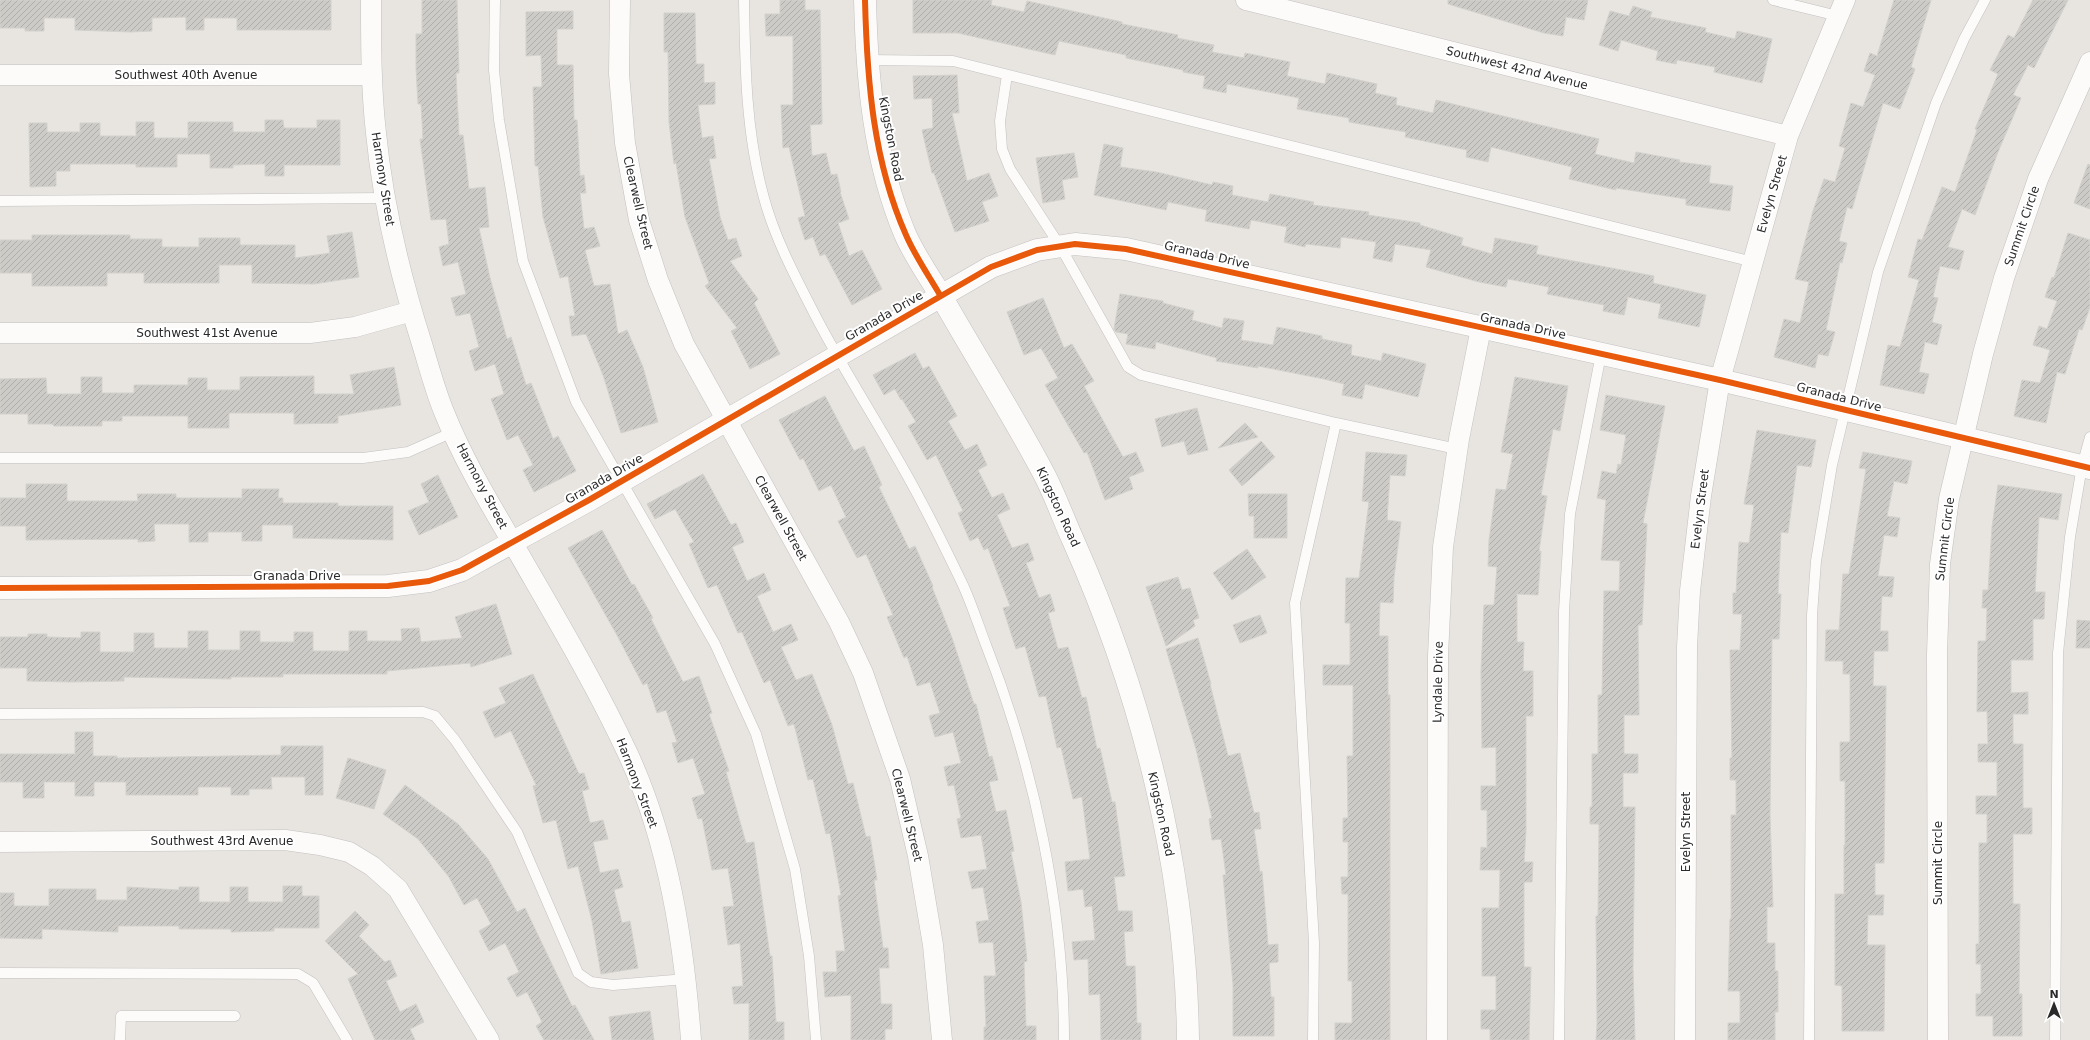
<svg xmlns="http://www.w3.org/2000/svg" width="2090" height="1040" font-family="'DejaVu Sans',sans-serif">
<style>
.building{fill:url(#building-hatch);stroke:#d3d1cc}
.lines{fill:none;stroke-linecap:round;stroke-linejoin:round}
.lane-casing{stroke:#c2c1c1;stroke-width:11}
.street-casing{stroke:#c2c1c1;stroke-width:21}
.secondary-casing{stroke:#c2c1c1;stroke-width:23}
.lane{stroke:#fcfbfa;stroke-width:10}
.street{stroke:#fcfbfa;stroke-width:20}
.secondary{stroke:#fcfbfa;stroke-width:22}
.cycleway-casing{stroke:#fff;stroke-width:8}
.cycleway{stroke:#e8590c;stroke-width:6}
.labels{text-anchor:middle;dominant-baseline:central;stroke-width:4;stroke-linejoin:round;paint-order:stroke}
.street-label{font-size:12px;fill:#2a2a2a;stroke:#fff}
</style>
<defs>
<pattern id="building-hatch" width="6" height="6" patternUnits="userSpaceOnUse"><rect width="6" height="6" fill="#cdcbc7"/><path d="M-1 1l2-2M0 6l6-6M5 7l2-2" fill="none" stroke="#b0aeab"/></pattern>
</defs>
<rect width="100%" height="100%" fill="#e8e5e0"/>
<path class="building" d="M0 0H331V30H237V18H204V30H186V17L152 18V31L131 32 75 30V18H44V31H25V28H0Z
M422 0H457L459 73H456L459 135H463L469 189 485 187 489 227 479 228 490 278 507 339 511 337 526 385 531 383 553 439 558 436 576 471 534 492 523 470 533 465 518 435 507 440 491 399 504 394 495 364 475 371 469 351 479 347 470 313 456 316 451 298 466 294 458 262 443 266 439 247 449 244 446 219 431 220 420 139H423L421 104H418L416 68V34H422Z
M780 0H805V10H820L822 124 810 125 812 156 826 153 831 175 837 174 841 192H840L849 219 838 223 849 256 862 250 882 289 852 305 825 254 820 256 813 237 805 240 798 218 805 216 789 147 783 148 781 105H793V36H766L765 14H780Z
M913 0H992L991 5 1024 12 1027 1 1122 22V24L1178 35 1177 38 1214 45 1212 52 1244 58 1245 53 1290 62 1287 76 1325 84 1327 73 1377 84 1375 93 1397 98 1396 105 1433 113 1436 100 1599 139 1595 154 1634 163 1636 152 1680 160 1679 162 1711 166 1709 183 1733 186 1730 211 1686 205V199L1616 188V190L1569 179 1572 167 1491 147 1488 162 1466 157 1467 150 1405 137 1406 132 1349 122V118L1297 109 1299 98 1227 84 1226 93 1203 88 1205 76 1183 72V70L1126 58V55L1059 41 1055 55 958 33H913Z
M1448 0H1588L1584 20 1566 17 1563 36 1544 33 1448 4Z
M1894 0H1931L1911 67 1915 69 1900 109 1883 103 1852 209 1847 207 1839 241 1847 243 1842 263 1840 262 1826 330 1835 332 1828 356 1818 354 1815 368 1774 357 1784 319 1800 323 1809 282 1795 279 1813 211 1824 179 1835 182 1845 148 1839 146 1851 103 1863 107 1875 75 1864 71 1870 53 1877 56Z
M2033 0H2068L2034 68 2028 65 2013 95 2021 98 1998 152 1975 215 1962 209 1948 247 1964 251 1959 270 1940 266 1933 297 1938 298 1932 322 1942 325 1937 345 1925 342 1919 372 1929 374 1924 394 1880 385 1888 345 1900 347 1919 280 1908 277 1918 239 1922 240 1942 187 1955 192 1977 130 1975 129 1998 74 1990 70 2008 35 2014 38Z
M1633 6 1652 12 1650 17 1706 28 1705 32 1735 39 1737 31 1772 39 1762 83 1714 72 1715 67 1677 60 1676 64 1656 60 1658 51 1621 40 1618 51 1599 45 1610 11 1629 16Z
M573 11V29H557V65H573L574 120H577L580 176 584 175 586 193H580L584 229 594 227 600 246 585 250 594 286 610 284 618 334 627 330 643 367 658 422 621 433 603 375 586 334 572 336 569 316H575L568 276 560 278 543 217 538 166H535L533 87H542L541 55 526 56V12Z
M664 13H695L696 64H704V83L715 82V104L698 105 702 138 713 136 716 158 709 159 720 217 728 240 736 238 742 256 730 261 758 299 754 303 780 354 750 369 731 331 737 328 705 286 709 283 685 217 676 163 674 164 669 122 668 52H664Z
M957 75 959 113H952L967 181 989 173 998 196 982 202 989 221 955 232 934 173H932L922 130 933 128 932 98 914 99 913 76Z
M265 120H283L284 128H317V120H340V165H284V176H265V164L233 165V168H210V154H177V167H136V164H70V171H56V186L30 187 29 123H47V132H80V123H100V136H136V122H154V138H188V122H233V132H265Z
M1104 144 1123 148 1120 167 1156 172 1212 185 1213 182 1233 186 1232 195 1268 202 1270 194 1314 202 1313 205 1369 212 1368 215 1420 223V225L1463 238 1461 245 1492 254 1495 238 1538 246 1536 254 1654 276 1653 283 1706 295 1699 327 1658 318 1661 304 1628 297 1624 315 1603 311 1604 305 1547 294 1549 287 1508 279 1506 287 1479 282 1426 267 1431 250 1395 244 1392 262 1373 258 1376 242 1341 237 1340 248 1306 244 1305 247 1284 242 1287 227 1251 220 1249 229 1205 221 1207 210 1168 202 1166 210 1094 195Z
M1074 153 1078 177 1062 180 1065 199 1043 203 1036 158Z
M2088 164 2090 165V209L2074 203Z
M352 232 359 277 314 284 252 283V265H219V283H144V273H107V286H32V273H0V240H32V235H130V239H162V247H199V238H240V245H295V258L330 253 327 236Z
M2068 233 2090 240V307L2082 330 2079 329 2065 374 2057 372 2046 423 2014 416 2022 380 2040 383 2050 350 2033 345 2039 326 2047 329 2057 301 2045 297 2052 277 2054 278Z
M1120 294 1163 301V303L1194 311 1192 320 1222 328 1224 318 1244 321 1241 340 1273 345 1277 327 1322 336V339L1352 345 1351 355 1381 361 1383 353 1426 364 1418 397 1365 384 1362 399 1342 395 1344 384 1324 379 1258 366V368L1216 361 1217 358 1156 342 1155 349 1126 344 1128 334 1116 332 1114 329Z
M1043 298 1064 348 1072 344 1094 381 1084 386 1123 457 1136 452 1144 471 1129 477 1133 489 1105 500 1087 452 1084 453 1045 385 1058 378 1041 348 1024 355 1007 312Z
M915 353 923 369 929 366 957 416 948 421 965 450 977 444 987 465 978 470 992 498 1003 493 1010 509 997 515 1012 548 1028 543 1034 560 1026 563 1039 598 1050 594 1055 611 1048 613 1058 649 1068 647 1082 698 1086 697 1097 749 1100 748 1112 802H1115L1125 876 1114 877 1118 911H1132L1133 931 1124 932 1126 966H1135L1137 1023H1141V1040H1101L1100 994 1089 995 1088 959 1074 960 1072 942 1095 940 1092 906 1085 907 1083 889 1068 891 1065 862 1090 859 1082 797 1073 799 1061 747 1057 748 1046 696 1039 697 1025 646 1016 649 1003 608 1010 606 988 548 984 550 978 537 970 541 958 513 963 511 936 455 927 460 908 426 916 422 902 399 901 400 895 389 884 395 873 375Z
M394 367 401 405 338 416V423L294 424V413H229V428H188V416H122V421H102V426H54L52 424H28V414H0V379L46 378 47 394H81V377H102V393H134V385H188V378H207V390H240V377L314 376V394H354L350 375Z
M1515 377 1568 386 1560 431 1553 429 1541 495 1547 496 1539 551H1541L1538 595 1517 594V642H1524L1523 671H1533V716H1526V830L1524 862H1533L1532 882H1524V967H1531L1529 1040H1490V1029H1481V1010H1496V976H1482V908H1499L1500 870H1480L1481 847 1487 848V810H1481V786H1496V747L1482 748 1481 671 1484 605H1494L1497 567 1488 566 1489 540 1496 489 1506 490 1513 454 1501 452Z
M1606 395 1665 406 1643 523 1647 524 1642 625H1638L1639 715H1624V754H1638V773H1623V807H1635L1633 967 1635 1040H1596L1597 1024 1596 916H1598L1599 824H1590V807H1592V754H1598V695H1602L1604 591H1619L1620 561 1601 560 1606 500 1597 498 1602 471 1616 474 1618 464 1621 465 1626 435 1600 430Z
M825 396 854 451 864 446 882 485 879 487 909 549 915 546 933 586 932 587 952 638 974 704H976L989 757 992 756 998 780 989 782 996 812 1006 810 1014 851 1011 852 1021 902 1027 961 1024 962 1026 1026H1036V1040H984V1027H986L984 976H996L993 942 979 943 976 922 989 920 983 887 972 889 968 872 987 869 981 835 961 838 957 819 961 818 954 785 948 786 944 767 961 763 953 732 935 737 929 716 940 713 930 682 917 686 907 656 904 658 887 617 893 615 866 554 857 558 838 521 846 517 831 485 819 491 803 458 800 460 779 420Z
M1197 408 1208 450 1188 455 1184 441 1162 447 1155 419Z
M1245 423 1258 437 1218 448Z
M1757 430 1816 440 1811 467 1797 465 1788 533 1781 532 1778 594H1781L1779 639H1772L1770 815 1773 907H1767V943H1775V971H1778V1012H1775V1040H1728V1023H1740V991H1728L1730 919H1731V815H1736V780H1730V758H1732L1730 650H1740L1742 614H1733V593H1736L1739 542 1749 543 1754 505 1744 504Z
M1261 441 1275 457 1242 486 1229 470Z
M1366 452 1407 455 1405 476 1390 475 1387 520 1401 522 1394 577 1393 603 1380 602 1379 636H1388V695H1390V1040H1335V1023H1352V981H1348V894H1342L1341 877H1348V842H1343V818H1348L1347 756H1353V685H1323V665H1350V623H1345L1346 578H1359L1369 502 1362 501Z
M1863 452 1912 461 1907 484 1894 481 1887 516 1900 518 1897 537 1884 535 1878 576 1894 577 1892 597 1882 596 1880 631H1888V651H1874L1873 686H1886L1884 863H1875V895H1884L1883 915H1868L1867 945H1885L1884 1031H1842V986L1835 985V894H1844V845H1845V781H1840V742H1850V674H1843V661H1825L1826 630H1839L1843 574H1849L1866 469 1859 468Z
M703 474 731 525 736 523 744 542 732 547 747 581 764 573 771 590 757 596 773 632 791 624 798 640 781 647 796 680 812 674 832 725 848 784 853 783 866 837 870 836 877 880H874L883 948H888L889 968H879L881 1004H892V1029H885V1040H851V995L825 997 823 972H837L836 951H845L838 896 841 895 830 833 826 834 813 779 808 780 794 724 788 726 770 680 764 683 742 632 738 633 717 585 708 588 689 544 694 542 675 509 655 519 647 504Z
M438 475 458 517 419 535 408 511 429 502 421 484Z
M26 484H67V501H138L137 494H176V498H242V489H279L278 498H283V503H338V506H393V540L293 538V525H262V541H242V532H208V542H189V524H154L155 541 138 542V539L26 540V526H0V498H26Z
M1998 485 2062 494 2058 520 2039 517 2035 592H2045L2044 619H2033V660H2011V693L2028 692V714H2013V744H2023V808H2032V834H2013V904H2020L2019 994H2022V1036H1993V1016H1976V994H1981V964H1976V944H1979V843H1987V814H1976V796H1997V762H1978V744H1988L1987 711 1977 712 1978 641H1986L1987 608H1982L1983 590H1988L1992 527Z
M1248 494H1287V538H1254V516H1249Z
M602 530 632 585 634 584 653 618 651 619 683 682 699 676 712 713 709 714 729 771 726 772 746 843 754 842 770 956H772L776 1022H784V1040H749V1003L734 1004 732 987 743 986 740 943 728 945 723 907 734 906 728 868 712 870 702 818 698 819 692 798 705 794 693 758 678 763 672 743 677 742 666 710 657 713 647 683 643 685 618 637 568 548Z
M1247 549 1266 577 1232 600 1213 573Z
M1178 577 1182 590 1190 588 1199 618 1193 620 1195 626 1166 646 1146 587Z
M496 604 512 654 471 667 470 663 387 671V674H283V677H231V679L124 677V681L70 682 27 681V668H0V637H28V634H47V637L81 638V632H100V652H134V633H154V648H188V631H208V650H240V631H260V642H294V632H313V651H349V631H367V641H402L401 629 419 628 421 642 462 638 455 617Z
M1260 615 1267 633 1240 643 1233 625Z
M2077 620 2090 621V648H2076Z
M1198 638 1211 684H1210L1228 756 1240 753 1254 813 1259 812 1261 829H1254L1260 872 1262 871 1268 945 1278 944V962L1269 963 1271 997H1274V1036H1233V984L1223 875H1226L1221 839 1212 840 1209 819 1212 818 1196 749 1166 649Z
M533 674 579 774 584 773 589 789 582 791 590 823 603 820 608 839 593 842 600 873 618 869 623 887 614 890 622 923 630 921 638 968 601 974 592 921 578 866 568 869 556 820 543 823 533 786 536 785 511 731 495 738 483 712 506 703 499 688Z
M75 732H93V756H117V758L281 755V746H323V795H305V777H271L272 789H249V795H231V787H198V795H126V782H94V796H75V782H44V798H23V782H0V754H75Z
M348 758 386 770 374 809 336 798Z
M405 785 458 824 488 859 517 912 525 908 572 1006 575 1005 594 1040H544L536 1026 542 1022 527 992 517 997 507 978 519 972 505 943 489 951 479 931 491 924 477 898 464 905 449 877 418 839 383 814Z
M283 886H302V896H319V928H274V931L231 932V929H179V926H118V932L42 929V939L0 938V893H14V906H49V889H96V900H127V887L179 890V887H199V902H230V887H248V902H283Z
M355 911 369 925 359 936 385 962 390 960 397 976 386 981 400 1012 416 1004 424 1022 410 1029 415 1040H375L348 979 358 974 325 941Z
M650 1011 654 1040H612L609 1017Z"/>
<g class="lines">
<g class="lane-casing">
<path id="lane" d="M495 0 494 70 499 120 523 261 576 402 715 644 756 734 795 869 809 956 816 1040
M744 0C745 67 746 134 764 198 775 239 796 278 815 315 848 379 889 439 922 503 936 529 949 556 962 583 971 602 978 624 986 645 1034 767 1064 908 1064 1040
M1773 0 1838 16
M868 60 953 61 1753 262
M1007 75 1000 121 1002 149 1010 169 1060 246 1128 367 1141 375 1336 423 1457 449
M0 201 385 198
M0 458H363L408 452 453 432
M0 714 423 712 435 716 455 740 517 832 578 973 591 982 613 985 686 979
M0 973 298 974 313 983 347 1040
M120 1040 121 1016H235
M1313 1040 1314 943 1295 603 1336 423
M1559 1040 1564 611 1570 514 1601 354
M1809 1040 1812 615 1816 561 1832 465 1878 272 1936 103 1964 39 1985 0
M2055 1040 2058 653 2070 537 2082 466 2090 437"/>
</g>
<g class="street-casing">
<path id="street" d="M371 0C371 44 371 89 376 133 383 205 400 275 422 344 429 367 435 390 444 412 462 457 487 499 511 540 551 610 594 681 628 754 669 843 684 943 691 1040
M620 0 619 74 625 143 639 220 658 280 684 344 839 622 863 673 900 779 918 856 933 945 942 1040
M1246 0 1788 136
M0 75H372
M0 333H310L355 327 412 311
M0 842 285 840 320 845 349 852 372 866 398 889 489 1040
M1437 1040 1438 656 1443 547 1459 439 1481 328
M1685 1040 1687 647 1690 591 1701 496 1720 380 1788 136 1845 0
M1938 1040 1937 654 1940 564 1949 499 1983 354 2004 278 2038 179 2090 62"/>
</g>
<g class="secondary-casing">
<path id="secondary" d="M865 0C867 80 874 160 905 234 915 257 931 279 944 301 977 359 1013 415 1044 474 1055 495 1063 518 1073 540 1143 697 1186 868 1188 1040
M0 588 388 586 429 581 462 570 589 500 991 267 1037 250 1075 244 1126 249 1720 380 2090 468"/>
</g>
<use href="#lane" class="lane"/>
<use href="#street" class="street"/>
<use href="#secondary" class="secondary"/>
<g class="cycleway-casing">
<path id="cycleway" d="M865 0C867 80 873 161 906 235 915 256 929 276 940 295
M0 588 388 586 429 581 462 570 589 500 991 267 1037 250 1075 244 1126 249 1720 380 2090 468"/>
</g>
<use href="#cycleway" class="cycleway"/>
</g>
<g class="labels">
<g class="street-label">
<text transform="translate(1517 68) rotate(14)">Southwest 42nd Avenue</text>
<text x="186" y="75">Southwest 40th Avenue</text>
<text transform="translate(891 139) rotate(79)">Kingston Road</text>
<text transform="translate(383 179) rotate(81)">Harmony Street</text>
<text transform="translate(1772 194) rotate(-74)">Evelyn Street</text>
<text transform="translate(638 203) rotate(77)">Clearwell Street</text>
<text transform="translate(2022 226) rotate(-71)">Summit Circle</text>
<text transform="translate(1207 255) rotate(13)">Granada Drive</text>
<text transform="translate(884 316) rotate(-30)">Granada Drive</text>
<text transform="translate(1523 326) rotate(12)">Granada Drive</text>
<text x="207" y="333">Southwest 41st Avenue</text>
<text transform="translate(1839 397) rotate(14)">Granada Drive</text>
<text transform="translate(604 479) rotate(-30)">Granada Drive</text>
<text transform="translate(482 486) rotate(62)">Harmony Street</text>
<text transform="translate(1058 507) rotate(65)">Kingston Road</text>
<text transform="translate(1700 509) rotate(-83)">Evelyn Street</text>
<text transform="translate(781 518) rotate(61)">Clearwell Street</text>
<text transform="translate(1945 539) rotate(-83)">Summit Circle</text>
<text x="297" y="576">Granada Drive</text>
<text transform="translate(1438 682) rotate(-89)">Lyndale Drive</text>
<text transform="translate(637 783) rotate(69)">Harmony Street</text>
<text transform="translate(1161 814) rotate(78)">Kingston Road</text>
<text transform="translate(907 815) rotate(76)">Clearwell Street</text>
<text transform="translate(1686 832) rotate(-90)">Evelyn Street</text>
<text x="222" y="841">Southwest 43rd Avenue</text>
<text transform="translate(1938 863) rotate(-90)">Summit Circle</text>
</g>
</g>
<g transform="translate(2054 1004)" stroke="#ffffff" stroke-width="3" paint-order="stroke">
<path d="M0-3L7 15L0 10L-7 15Z" fill="#2a2a2a"/>
<text y="-6" font-size="11" font-weight="bold" text-anchor="middle" fill="#2a2a2a">N</text>
</g>
</svg>
